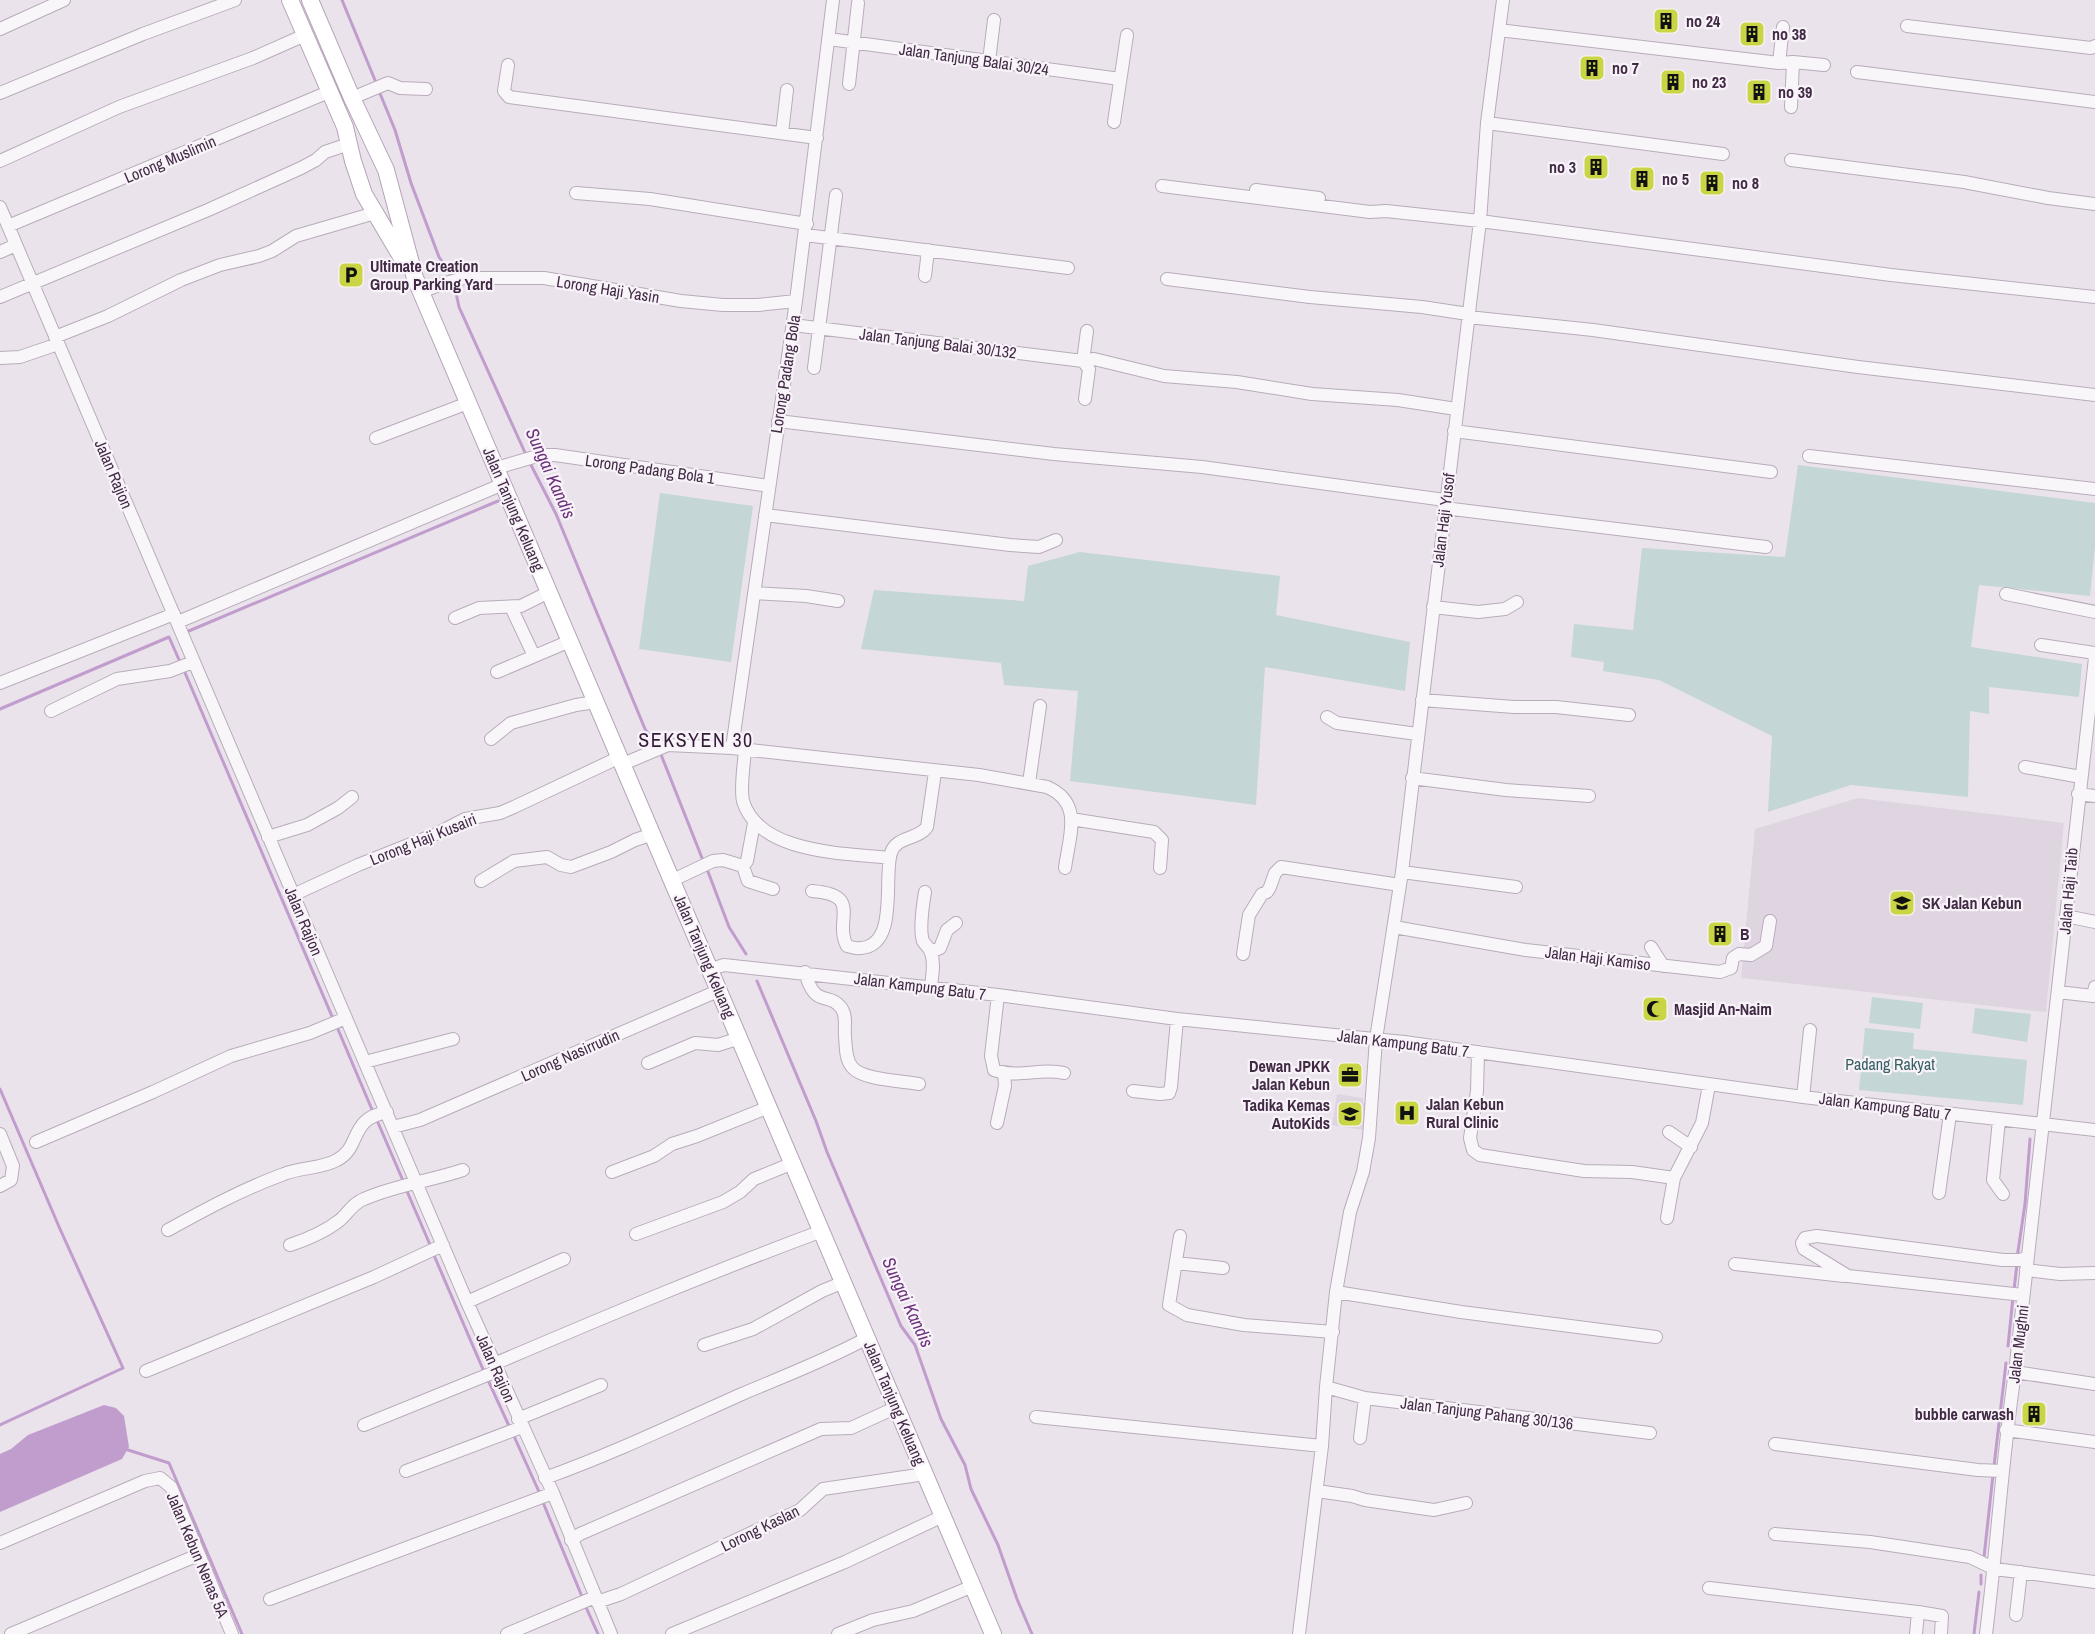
<svg xmlns="http://www.w3.org/2000/svg" width="2095" height="1634" font-family="'Archivo Narrow',sans-serif">
<style>
.built{fill:#dfd5e1}
.green{fill:#c4d6d6}
.water{fill:#c19dcd}
.lines{fill:none;stroke-linecap:round;stroke-linejoin:round}
.stream{stroke:#c19dcd;stroke-width:3}
.minor-casing{stroke:#b8acba;stroke-width:14}
.major-casing{stroke:#b5a2b8;stroke-width:18}
.minor{stroke:#f9f6fa;stroke-width:12}
.major{stroke:#fff;stroke-width:16}
.labels{text-anchor:middle;dominant-baseline:central;stroke-width:4.5;stroke-linejoin:round;paint-order:stroke}
.poi-label{font-size:16px;font-weight:bold;fill:#422a45;stroke:#f8f3f9;text-anchor:start}
.street-label{font-size:16px;fill:#422a45;stroke:#f8f3f9}
.park-label{font-size:16px;fill:#366062;stroke:#f8f3f9}
.water-label{font-size:18px;font-style:italic;fill:#6c327c;stroke:#f8f3f9}
.quarter-label{font-size:20px;letter-spacing:1.5px;fill:#331c36;stroke:#f8f3f9}
</style>
<rect width="100%" height="100%" fill="#eae3ec"/>
<path class="built" d="M1858 798 2064 823 2046 1012 1741 978 1755 829Z
M1337 1094 1363 1098V1102L1367 1103 1363 1130 1332 1125Z"/>
<path class="green" d="M1798 465 2095 503V546L2090 596 1979 585 1971 647 2082 664 2079 697 1989 687V714L1970 711 1968 797 1851 785 1768 812 1772 736 1659 680 1603 671 1604 662 1571 657 1574 624 1633 630 1642 548 1785 557Z
M660 493 753 506 731 662 639 649Z
M1080 552 1280 576 1276 615 1410 642 1405 691 1265 667 1256 805 1070 781 1078 691 1004 685 1001 663 861 649 874 590 1024 601 1028 566Z
M1872 997 1923 1003 1920 1029 1869 1023Z
M1975 1008 2031 1014 2027 1042 1972 1033Z
M1865 1028 1914 1033 1913 1049 2027 1060 2023 1105 1859 1090Z"/>
<path class="water" d="M104 1405 116 1408 124 1416 129 1447 122 1459 0 1512V1454L11 1449 28 1435Z"/>
<g class="lines">
<path class="stream" d="M342 0 377 85
M379 91 395 130 411 183 439 257 452 277
M454 283 459 307 527 457
M530 463 556 514 645 729 657 746
M184 633 498 501
M183 668 334 1021
M0 709 169 637 180 662
M660 752 704 863
M707 869 729 927 746 954
M757 981 816 1121 827 1152 901 1326 915 1345 941 1419 965 1465 971 1489 998 1545 1017 1599 1032 1634
M337 1027 373 1112
M0 1089 60 1229 123 1368 0 1425
M376 1118 404 1183
M406 1189 431 1247
M433 1253 485 1374
M2017 1258 2025 1204 2030 1139
M2014 1290 2017 1264
M2008 1346 2013 1297
M488 1380 510 1428
M513 1434 540 1494
M125 1449 169 1463 242 1634
M1994 1466 2006 1363
M542 1500 583 1599
M1984 1557 1993 1475
M1981 1584V1575
M585 1605 598 1634
M1974 1634 1979 1592"/>
<g class="minor-casing">
<path id="minor" d="M1907 26 2091 48 2095 46
M0 29 64 0
M1499 30 1779 63 1793 62 1824 65
M829 39 1120 79
M989 61 994 20
M1779 63 1783 27
M508 65 504 91 509 97 817 138
M1857 72 2095 102
M849 84 858 3
M0 93 143 34 235 0
M352 98 388 83 400 88 426 89
M1791 107 1793 62
M1114 122 1127 35
M1487 123 1723 154
M782 133 787 90
M1791 160 1964 182 2048 198 2095 204
M0 161 119 107 253 58 305 35
M1162 186 1370 212 1386 211 1480 221 1891 275 2095 297
M1256 190 1319 198
M576 193 650 199 807 224
M0 207 467 1302 553 1493 611 1634
M8 226 331 91
M805 235 1068 268
M0 252 16 245
M925 276 928 250
M1167 279 1310 297 1422 307 1468 314
M421 292 442 284 464 278H544L681 301 723 305H758L796 301
M0 297 208 210 301 168 316 160 325 152 349 144
M1468 317 1593 330 1858 367 2095 395
M793 325 1083 361 1094 359 1164 376 1237 382 1312 394 1398 400 1456 409
M55 337 108 316 181 280 220 265 259 256 272 251 296 236 375 213
M0 358 20 357 58 344
M814 368 836 195
M1085 399 1089 369 1083 361 1087 331
M778 421 1054 454 1202 467 1445 500
M1454 431 1771 472
M376 438 468 403
M1809 456 2095 489
M496 468 541 455H555L769 486
M1444 508 1766 547
M765 515 1010 545 1039 547 1056 540
M754 593 806 596 838 601
M2006 594 2095 612
M511 607 534 656
M1433 607 1478 612 1505 609 1517 602
M455 618 479 608 521 606 549 592
M178 622 503 484
M2041 645 2095 653
M497 672 570 641
M0 683 174 614
M1422 700 1514 707H1556L1629 715
M51 711 117 679 170 671 193 662
M1327 717 1337 723 1417 734
M491 739 511 723 576 705 596 702
M732 748 796 301 833 0
M745 750C744 764 740 788 743 801 759 854 845 853 890 858
M623 764 668 745 732 748 979 775 1047 787C1084 803 1069 836 1065 868
M2025 767 2081 777
M1412 778 1506 790 1589 796
M1029 783 1040 706
M2078 794 2095 796
M1071 819 1154 832 1162 840 1160 868
M268 837 307 825 338 808 352 797
M743 866 748 881 773 889
M1402 872 1516 887
M673 880 713 861 723 860 743 866 747 861 754 823
M481 881 514 861 547 857 561 865 571 867 611 852 635 840 653 834
M812 891C864 895 833 920 847 946 851 947 857 949 861 948 899 945 883 878 891 853 896 836 918 840 927 827L935 772
M925 892C923 904 919 929 923 941 925 945 930 948 931 953 935 963 932 976 931 987
M293 895 358 865 436 834 465 819 500 813 514 807 620 757
M2066 916 2095 922
M1394 927 1526 950 1720 972 1731 968 1733 958 1739 954 1751 955 1766 946 1770 921
M1651 947 1663 966
M931 952 940 948 947 930 956 923
M1243 954 1249 915 1262 894 1267 892 1270 887 1275 873 1281 867 1400 885
M711 969 724 965 998 995 1177 1019 1404 1042 1803 1097 2095 1130
M805 972C815 1010 829 990 842 1009 847 1017 844 1027 845 1036 846 1046 845 1059 852 1067 862 1080 903 1081 919 1084
M2058 992 2093 996 2095 987
M998 995 991 1056 994 1070C1021 1079 1040 1067 1064 1073
M1478 1052 1477 1091 1470 1138 1473 1150 1480 1155 1584 1171 1632 1172 1674 1178
M365 1062 453 1039
M648 1063 695 1043 718 1045 740 1038
M1133 1091 1160 1094 1169 1093 1171 1087 1177 1019
M1803 1097 1810 1030
M1999 1120 1993 1180 2003 1194
M997 1123 1005 1086 1004 1073
M393 1127 420 1120 720 990
M1669 1132 1691 1147
M0 1134 13 1166 11 1180 0 1186
M36 1142 153 1092 231 1056 310 1033 346 1018
M612 1172 654 1156 672 1144 697 1136 769 1107
M1939 1193 1950 1114
M1667 1218 1674 1178 1702 1123 1709 1085
M168 1230C206 1209 243 1189 284 1174 301 1167 321 1169 337 1160 362 1147 348 1119 387 1112
M636 1234 723 1202 740 1192 754 1179 793 1163
M1180 1236 1169 1305 1187 1315 1244 1325 1333 1332
M290 1245C308 1239 325 1232 340 1220 348 1213 353 1203 364 1199 396 1185 430 1181 463 1170
M1176 1263 1223 1268
M1735 1264 1844 1276
M2026 1270 2060 1274 2095 1273
M1336 1292 1461 1312 1656 1337
M2023 1295 1848 1276 1804 1249 1802 1243 1805 1238 1817 1236 2003 1260H2021L2028 1256
M467 1302 564 1259
M704 1345 753 1329 822 1291 844 1282
M494 1364C602 1318 711 1272 822 1231
M146 1371 374 1277 443 1245
M2015 1372 2095 1384
M1326 1387 1365 1398 1650 1433
M1036 1417 1322 1446
M518 1419 601 1385
M364 1425 497 1371
M2006 1430 2095 1442
M1360 1438 1365 1398
M1775 1444 1978 1470 2002 1471
M406 1471 522 1427
M545 1478C612 1454 677 1423 742 1394 784 1376 827 1360 867 1338
M1317 1491 1352 1496 1365 1500 1434 1510 1466 1503
M1775 1534 1870 1542 1970 1557 1995 1569 2095 1582
M571 1540 580 1534 821 1429 851 1428 897 1407
M0 1543 145 1481 160 1478 171 1487 232 1634
M1709 1588 1918 1612
M270 1599 553 1493
M597 1602 621 1594 800 1510 823 1489 925 1474
M2016 1615 2021 1572
M11 1634 198 1555
M507 1634 595 1597
M672 1634 845 1562 943 1516
M838 1634 873 1620 913 1611 973 1586
M1299 1634 1322 1446 1326 1387 1336 1292 1350 1212 1363 1172 1369 1138 1376 1039 1402 872 1480 221 1487 123 1503 0
M1916 1634 1918 1612 1942 1616 1941 1634
M1986 1634C1997 1547 2002 1459 2015 1372L2095 658"/>
</g>
<g class="major-casing">
<path id="major" d="M290 0 345 127 353 161 364 194 406 265
M310 0 352 98 386 170 415 278 993 1634"/>
</g>
<use href="#minor" class="minor"/>
<use href="#major" class="major"/>
</g>
<defs>
<g id="building-square" transform="scale(1.35)"><rect x="-9" y="-9" width="18" height="18" rx="4" fill="#c9d544" stroke="#f8f3f9"/><path d="M-4-6H4V6H1V3H-1V6H-4ZM-2.5-4.3h1.7v1.8h-1.7ZM.8-4.3h1.7v1.8H.8ZM-2.5-1h1.7V.8h-1.7ZM.8-1h1.7V.8H.8Z" fill="#111"/></g>
<g id="parking-square" transform="scale(1.35)"><rect x="-9" y="-9" width="18" height="18" rx="4" fill="#c9d544" stroke="#f8f3f9"/><path d="M-3.5-5.5H1a3.5 3.5 0 0 1 0 7H-1V5.5H-3.5ZM-1-3.4V-.6H.8a1.4 1.4 0 0 0 0-2.8Z" fill="#111"/></g>
<g id="school-square" transform="scale(1.35)"><rect x="-9" y="-9" width="18" height="18" rx="4" fill="#c9d544" stroke="#f8f3f9"/><path d="M0-5L7-2L0 1L-7-2ZM-4 1L0 2.5L4 1V4Q0 6-4 4Z" fill="#111"/></g>
<g id="mosque-square" transform="scale(1.35)"><rect x="-9" y="-9" width="18" height="18" rx="4" fill="#c9d544" stroke="#f8f3f9"/><path d="M3.5-4.9A6 6 0 1 0 3.5 4.9A5 5 0 1 1 3.5-4.9Z" fill="#111"/></g>
<g id="office-square" transform="scale(1.35)"><rect x="-9" y="-9" width="18" height="18" rx="4" fill="#c9d544" stroke="#f8f3f9"/><path d="M-6-3h4V-5.5h4V-3h4V5H-6ZM-1-4.5V-3h2v-1.5ZM-6 0V1H6V0Z" fill="#111"/></g>
<g id="hospital-square" transform="scale(1.35)"><rect x="-9" y="-9" width="18" height="18" rx="4" fill="#c9d544" stroke="#f8f3f9"/><path d="M-5-5h3v3.5h4V-5h3V5h-3V1.5h-4V5h-3Z" fill="#111"/></g>
</defs>
<g fill-rule="evenodd">
<use href="#building-square" x="1666" y="21"/>
<use href="#building-square" x="1752" y="34"/>
<use href="#building-square" x="1592" y="68"/>
<use href="#building-square" x="1673" y="82"/>
<use href="#building-square" x="1759" y="92"/>
<use href="#building-square" x="1596" y="167"/>
<use href="#building-square" x="1642" y="179"/>
<use href="#building-square" x="1712" y="183"/>
<use href="#parking-square" x="351" y="275"/>
<use href="#school-square" x="1902" y="903"/>
<use href="#building-square" x="1720" y="934"/>
<use href="#mosque-square" x="1655" y="1009"/>
<use href="#office-square" x="1350" y="1075"/>
<use href="#hospital-square" x="1407" y="1113"/>
<use href="#school-square" x="1350" y="1114"/>
<use href="#building-square" x="2034" y="1414"/>
</g>
<g class="labels">
<g class="poi-label">
<text x="1686" y="21">no 24</text>
<text x="1772" y="34">no 38</text>
<text x="1612" y="68">no 7</text>
<text x="1692" y="82">no 23</text>
<text x="1778" y="92">no 39</text>
<text x="1576" y="167" text-anchor="end">no 3</text>
<text x="1662" y="179">no 5</text>
<text x="1732" y="183">no 8</text>
<text x="370" y="266">Ultimate Creation<tspan x="370" dy="18">Group Parking Yard</tspan></text>
<text x="1922" y="903">SK Jalan Kebun</text>
<text x="1740" y="934">B</text>
<text x="1674" y="1009">Masjid An-Naim</text>
<text x="1330" y="1066" text-anchor="end">Dewan JPKK<tspan x="1330" dy="18">Jalan Kebun</tspan></text>
<text x="1426" y="1104">Jalan Kebun<tspan x="1426" dy="18">Rural Clinic</tspan></text>
<text x="1330" y="1105" text-anchor="end">Tadika Kemas<tspan x="1330" dy="18">AutoKids</tspan></text>
<text x="2014" y="1414" text-anchor="end">bubble carwash</text>
</g>
<g class="street-label">
<text transform="translate(974 59) rotate(8)">Jalan Tanjung Balai 30/24</text>
<text transform="translate(170 159) rotate(-23)">Lorong Muslimin</text>
<text transform="translate(608 289) rotate(9)">Lorong Haji Yasin</text>
<text transform="translate(938 343) rotate(7)">Jalan Tanjung Balai 30/132</text>
<text transform="translate(785 374) rotate(-81)">Lorong Padang Bola</text>
<text transform="translate(650 469) rotate(8)">Lorong Padang Bola 1</text>
<text transform="translate(114 474) rotate(67)">Jalan Rajion</text>
<text transform="translate(514 509) rotate(67)">Jalan Tanjung Keluang</text>
<text transform="translate(1443 520) rotate(-83)">Jalan Haji Yusof</text>
<text transform="translate(423 839) rotate(-22)">Lorong Haji Kusairi</text>
<text transform="translate(2068 891) rotate(-85)">Jalan Haji Taib</text>
<text transform="translate(304 921) rotate(67)">Jalan Rajion</text>
<text transform="translate(705 956) rotate(67)">Jalan Tanjung Keluang</text>
<text transform="translate(1598 958) rotate(7)">Jalan Haji Kamiso</text>
<text transform="translate(920 986) rotate(7)">Jalan Kampung Batu 7</text>
<text transform="translate(1403 1043) rotate(7)">Jalan Kampung Batu 7</text>
<text transform="translate(570 1055) rotate(-24)">Lorong Nasirrudin</text>
<text transform="translate(1885 1106) rotate(7)">Jalan Kampung Batu 7</text>
<text transform="translate(2018 1344) rotate(-83)">Jalan Mughni</text>
<text transform="translate(496 1368) rotate(66)">Jalan Rajion</text>
<text transform="translate(895 1403) rotate(67)">Jalan Tanjung Keluang</text>
<text transform="translate(1487 1413) rotate(7)">Jalan Tanjung Pahang 30/136</text>
<text transform="translate(760 1528) rotate(-26)">Lorong Kaslan</text>
<text transform="translate(198 1555) rotate(67)">Jalan Kebun Nenas 5A</text>
</g>
<g class="park-label">
<text x="1890" y="1064">Padang Rakyat</text>
</g>
<g class="water-label">
<text transform="translate(551 473) rotate(66)">Sungai Kandis</text>
<text transform="translate(908 1302) rotate(65)">Sungai Kandis</text>
</g>
<g class="quarter-label">
<text x="696" y="739">SEKSYEN 30</text>
</g>
</g>
</svg>
